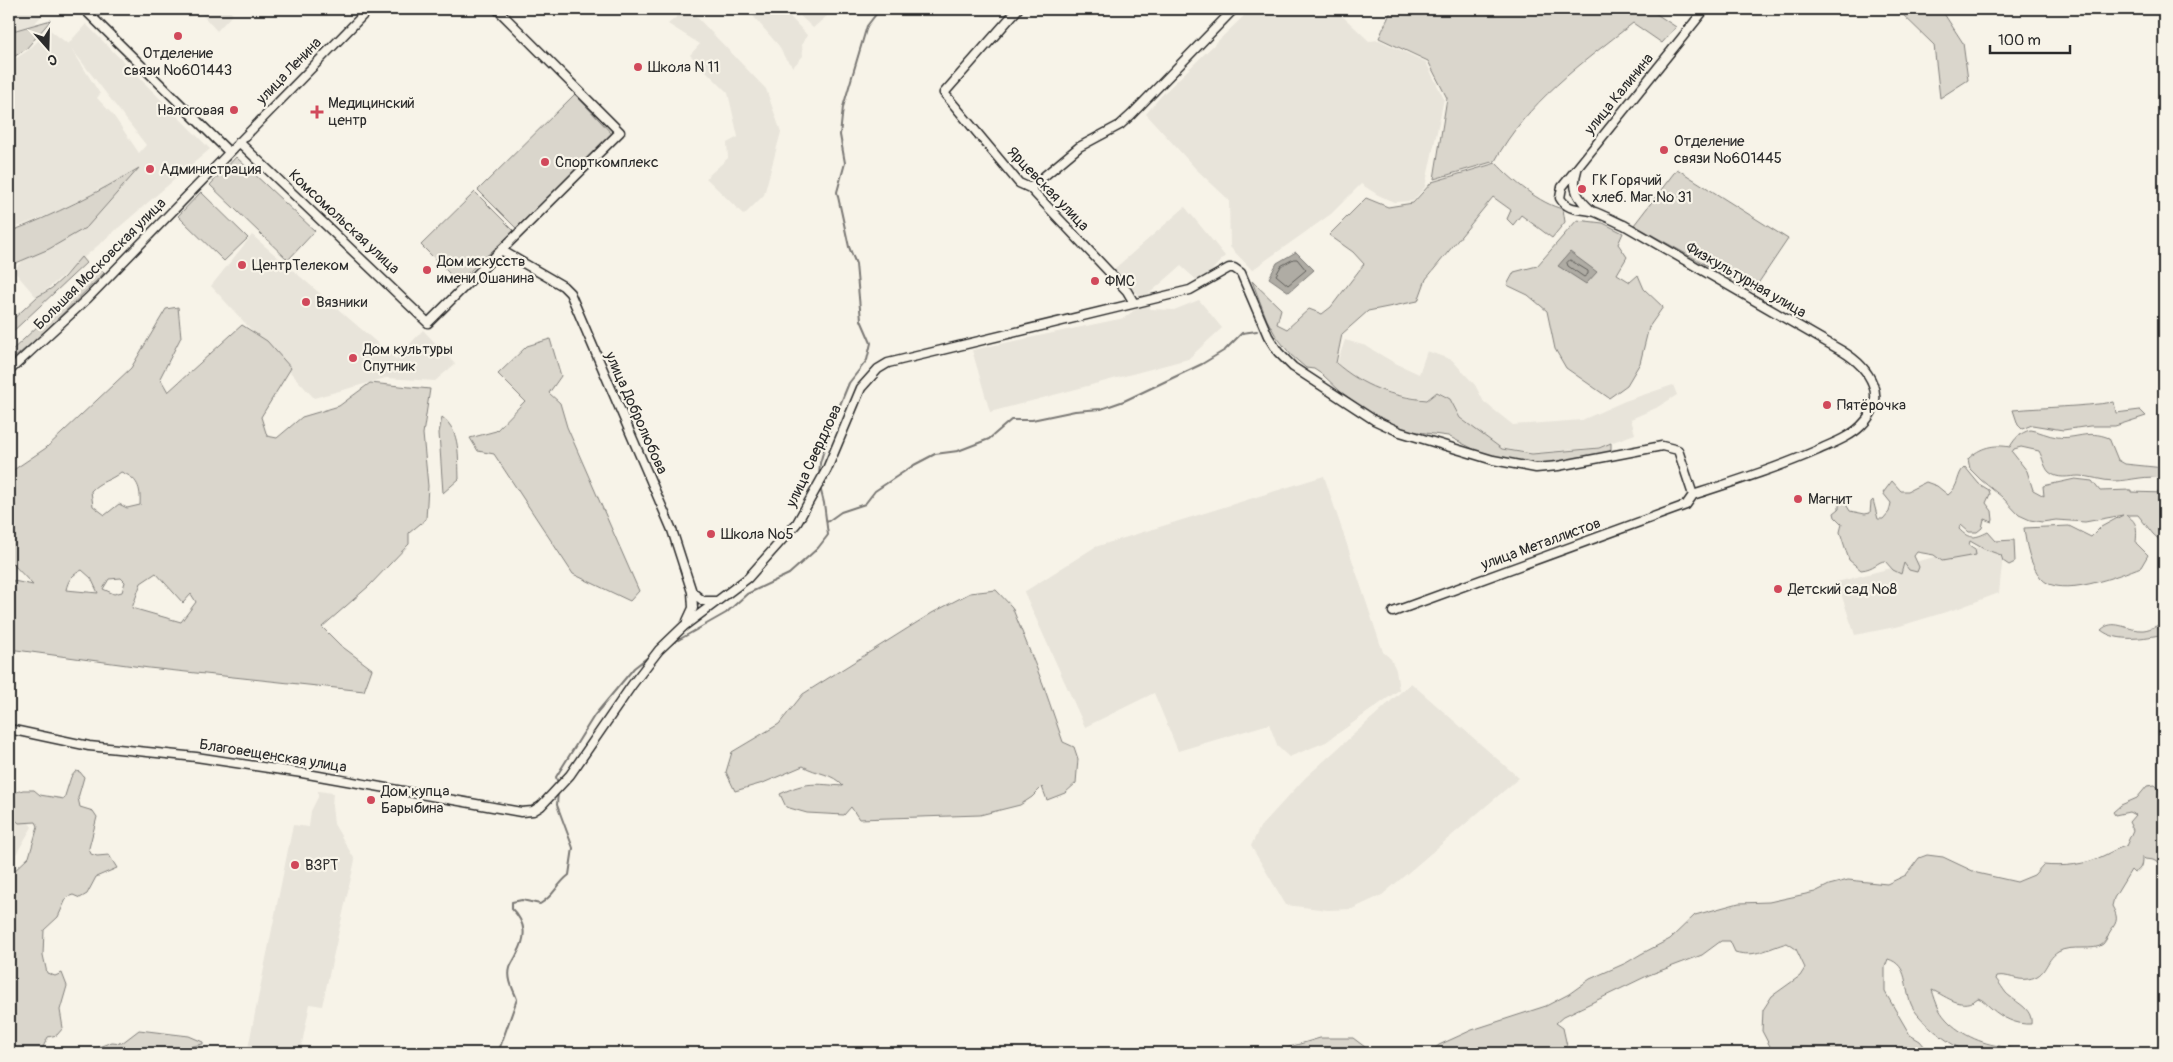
<svg xmlns="http://www.w3.org/2000/svg" width="2173" height="1062" font-family="Pangolin,sans-serif">
<style>
.built{fill:#e8e4da;fill-rule:evenodd}
.green{fill:#dad6cc;stroke:#82807c;fill-rule:evenodd}
.water{fill:#afaca4;stroke:#7a7874}
.lines{fill:none;stroke-linecap:round;stroke-linejoin:round}
.shore{stroke:#605f5b;stroke-width:1}
.stream{stroke:#7a7874;stroke-width:2}
.secondary-casing{stroke:#2b2b2b;stroke-width:11}
.secondary{stroke:#f7f3e8;stroke-width:8}
.poi-dot{fill:#d1495b;stroke:#f7f3e8;stroke-width:2}
.labels{text-anchor:middle;dominant-baseline:central;stroke-width:4.5;stroke-linejoin:round;paint-order:stroke}
.poi-label{font-size:15px;fill:#2b2b2b;stroke:#f7f3e8;text-anchor:start}
.street-label{font-size:15px;fill:#2b2b2b;stroke:#f7f3e8}
</style>
<rect width="100%" height="100%" fill="#f7f3e8"/>
<filter id="ink" filterUnits="userSpaceOnUse"><feTurbulence type="fractalNoise" baseFrequency=".02" numOctaves="2"/><feDisplacementMap in="SourceGraphic" scale="10" xChannelSelector="R" yChannelSelector="G"/><feConvolveMatrix kernelMatrix="1 2 1 2 8 2 1 2 1" color-interpolation-filters="sRGB"/></filter>
<g filter="url(#ink)">
<path class="built" d="M9 9H48L33 25 9 32Z
M197 9H227L233 14 217 31Z
M686 9H689L766 89 781 132 764 195 744 215 706 178 728 158 727 143 738 137 728 93 690 55 700 44 668 24Z
M747 9H783L807 35 802 45 803 56 793 67 785 58 779 46Z
M793 9H835L813 28Z
M1251 9H1335L1369 41 1379 40 1426 62 1444 99 1425 187 1413 201 1394 202 1378 195 1361 184 1331 214 1252 270 1230 247 1229 200 1196 169 1146 114 1161 96Z
M86 24 210 149 37 298 13 270 105 184 94 193 54 213 9 230V63L27 51 50 30 68 44ZM71 48 146 145 139 153 113 115 97 98 100 94Z
M1185 207 1225 256 1200 283 1181 266 1143 299 1113 270Z
M252 235 396 359 423 330 455 364 435 381 386 378 314 398 211 286Z
M1199 300 1222 328 1188 359 990 412 972 350 1124 318 1144 303 1151 309 1174 310Z
M1345 340 1366 346 1393 362 1419 374 1427 351 1452 360 1475 385 1484 402 1513 425 1582 420 1625 401 1673 385 1677 395 1656 408 1631 419 1635 434 1599 447 1532 453 1502 448 1481 435 1461 418 1450 399 1438 391 1428 399 1410 397 1374 388 1352 376 1337 363Z
M1324 476 1383 652 1391 659 1396 670 1399 690 1326 742 1289 757 1278 747 1269 724 1178 751 1154 693 1085 727 1024 592 1095 547Z
M2004 545 1999 593 1959 608 1900 626 1855 635 1837 582 1965 549Z
M1411 683 1519 778 1382 895 1352 909 1328 910 1286 905 1251 846 1260 827 1305 778Z
M318 791 333 793 332 806 334 824 355 860 322 1006 310 1004 300 1053H247L293 825 309 827 311 811 318 797Z
M9 812 23 814 32 827 15 856 9 857Z"/>
<path class="green" d="M1392 9H1649L1676 27 1662 43 1633 23C1582 63 1526 103 1495 161L1434 179 1447 98 1428 61 1379 38Z
M1897 9H1941L1963 43 1968 80 1940 98 1934 45Z
M51 20 26 49 9 60V32Z
M575 94 613 135 516 228 478 190Z
M236 157 315 231 288 260 210 185Z
M1496 163C1512 180 1540 204 1563 209L1565 222 1552 238 1521 215 1513 225 1507 219 1511 210 1493 197 1426 279 1418 301 1368 311 1342 334 1336 363C1362 386 1392 397 1427 400L1437 392 1450 399 1460 418 1502 449 1532 454 1599 448 1611 443V452L1604 456 1536 467 1493 459 1448 436 1403 430 1374 416 1341 392 1323 375 1314 369 1306 368 1291 355 1276 336 1267 320 1252 281 1281 309 1277 324 1287 329 1309 309 1322 314 1331 307 1364 264 1353 252 1329 235 1366 198 1388 207 1413 203 1432 182Z
M139 168 87 227 49 249 9 266V232C55 215 97 193 139 168Z
M1677 169 1788 239 1753 291 1634 225Z
M201 192 248 238 224 261 178 216Z
M475 192 514 231 458 282 421 245Z
M1577 220 1603 223 1623 233 1618 244 1627 257 1617 274 1630 282 1638 275 1644 289 1663 307 1649 327 1640 363 1627 385 1609 398 1566 368 1555 349 1547 311 1528 295 1507 285 1514 272 1537 266Z
M81 257 86 263 9 335V323L37 297 52 288 64 277Z
M100 268 104 273 37 339 9 362V353Z
M178 307 181 337 160 378 168 392 242 325 267 341 291 368 261 417 267 436 277 438 302 417 339 406 370 383 430 389 423 434 428 486 426 519 409 533V544L369 586 322 627 340 645 372 669 364 691 149 668 9 649V580L33 585 12 563 9 566V473L46 448 131 368 166 309ZM121 472C138 478 141 488 140 505L127 508 119 504 105 515 93 506 91 491C100 481 110 481 121 472ZM82 570 91 578 98 593 66 590C68 580 72 575 82 570ZM156 573 183 603 191 594 196 602 181 622 132 608 141 583ZM121 578 125 582 122 592 114 594 103 589 109 579Z
M550 339 561 376 549 393 560 403 567 427 639 591 630 601 573 574 494 454 478 451 470 438 496 431 525 401 498 374 527 346Z
M2114 402 2116 413 2140 410 2146 416 2115 426H2090L2063 430 2032 425 2022 429 2018 425 2013 410C2047 407 2080 407 2114 402Z
M442 417C461 431 458 458 459 479L443 493 439 433Z
M2030 430C2039 431 2048 436 2057 437 2076 440 2087 429 2109 438L2118 460 2125 464 2164 468V479C2147 474 2131 481 2114 481 2102 481 2091 476 2079 476 2069 476 2058 480 2049 472 2044 467 2043 458 2039 451L2021 447 2014 449 2012 452 2027 471 2033 490 2044 496 2043 486 2075 479 2092 481 2100 491 2131 490V492L2164 493V544L2153 534 2138 515H2126C2138 522 2137 529 2136 543L2148 555 2141 567C2120 575 2059 600 2041 578 2030 565 2026 545 2024 528L2069 526 2091 537 2101 527 2123 515 2085 522 2056 520 2042 522 2030 520 2019 515 2002 497 1981 480 1970 469 1968 459C1980 447 1994 444 2010 447 2015 438 2020 433 2030 430Z
M1965 467 1979 484 1989 490 1990 494 1986 503 1992 511 1993 520 1992 522 1984 519 1982 528 1977 532H1969L1961 525 1959 529C1969 540 1976 538 1988 532L1996 541 2014 540 2015 562 2009 565 2003 561 2001 555 1984 549 1970 541 1969 545 1975 549 1976 555 1942 561 1934 555 1917 552 1914 556 1919 567 1917 572 1909 570 1904 563 1901 574 1893 570 1885 561C1878 561 1874 569 1861 570L1849 560 1840 532 1842 524 1835 517 1834 513 1839 509V504L1844 501 1850 511 1865 514 1870 513 1871 502 1873 500 1878 519H1883L1889 512 1891 503 1883 493 1892 481 1901 491H1908L1926 482 1937 486 1948 495C1960 486 1956 474 1965 467Z
M996 590 1012 607 1043 684 1063 742 1074 747 1078 759 1076 783 1065 793 1047 800 1042 787 1032 797 1020 805 980 815 859 819 851 807 844 815 807 813 786 807 780 794C807 781 815 784 843 786 833 773 816 774 803 766L763 783 735 791 726 772 732 752 779 724 803 694 932 613 970 593Z
M2164 623V634C2146 638 2117 643 2101 630 2113 618 2127 630 2140 630 2148 631 2157 625 2164 623Z
M76 771 80 772 84 777 78 798 80 807 93 811 97 817 89 848 91 854 97 856 109 855 117 868 96 877 87 894 80 898 73 895 67 897 58 917 44 930 43 955 47 973 55 976 62 973 67 986 60 1010 63 1028 57 1035 48 1037 40 1053H9V883L11 874 29 857 38 826 36 822 19 823 9 814V800L13 793 23 790H34L40 795 64 799 71 777Z
M2155 785 2162 791 2164 790V860L2159 863 2153 860 2145 859 2142 856C2142 864 2142 869 2134 873L2131 870 2114 898 2112 906C2118 917 2118 921 2111 930 2108 934 2107 940 2103 944 2095 952 2070 944 2058 952 2044 961 2048 976 2028 979 2017 981 2008 974 1997 976L1996 979C2000 984 2003 989 2006 993 2016 1003 2033 1008 2031 1024 2017 1025 2002 1018 1991 1008 1986 1004 1984 1000 1978 998 1962 1011 1948 997 1932 990 1934 996 1936 1003 1939 1009 1949 1028 1974 1041 1994 1045 2002 1047 2013 1047 2020 1053 2004 1053 1988 1055 1973 1053 1956 1051 1917 1020 1911 1004 1904 988 1909 965 1888 959L1885 967V992L1910 1035 1920 1041 1930 1053H1776L1773 1052 1762 1031 1763 1010 1772 996 1800 976 1805 968 1796 949 1787 943C1769 948 1755 958 1735 952L1730 941H1721L1702 955 1649 975 1564 1016 1556 1023 1563 1028 1567 1046 1557 1053H1429L1439 1045 1472 1030 1546 1006 1569 994 1590 979 1626 963 1641 954 1670 939 1695 915 1739 903 1769 902 1815 892 1829 885 1848 880 1887 884 1906 875 1919 858 1927 855 1943 857 1977 873 2017 882 2034 875 2043 865C2064 867 2086 865 2105 855 2113 851 2118 848 2126 846L2133 830 2129 822 2135 815 2129 812 2115 815 2113 812 2121 805 2137 798 2147 786Z
M139 1030 189 1036 203 1042V1044L184 1048 180 1053H60L66 1049 96 1048 112 1042 122 1043Z
M1320 1038H1353L1373 1053H1278L1283 1049Z"/>
<path class="water" d="M1296 252 1314 270 1289 292 1269 278 1277 263Z
M1570 252 1597 272 1586 284 1558 266Z"/>
<g class="lines">
<path class="shore" d="M1294 259H1297L1306 270 1288 285 1276 275 1281 266Z
M1570 260 1588 271V274L1584 277 1568 266 1567 263Z"/>
<path class="stream" d="M819 477 820 463 830 429 849 383 867 360 871 343 861 320 856 264 849 247 837 192 845 163 840 135 843 107 867 26 880 9
M827 522 841 512 865 504 875 491 914 465 935 454 958 451 989 439 1011 420H1032L1075 411 1101 409 1124 401 1202 364 1225 350 1242 333 1257 331
M666 647 726 613 747 594 789 574 818 548 828 535 824 503 820 487
M558 784 556 777 594 716 634 668 653 653
M498 1053 517 999C513 989 507 979 510 968 511 964 515 959 517 954 527 937 526 923 512 909V902L522 900 540 904C555 895 556 885 569 875L573 848 557 805 558 791"/>
<g class="secondary-casing">
<path id="secondary" d="M84 9 229 152
M1018 9 944 93 1019 183 1030 188 1127 291 1134 303
M239 142 428 323 620 132 497 9
M1577 170C1571 189 1578 199 1592 211
M1030 188 1079 147 1120 125 1131 115 1234 9
M501 250 563 286 570 293 672 530 692 592 703 601H717
M9 371 88 298 369 9
M1693 495C1736 481 1777 468 1818 450 1833 443 1850 437 1861 426 1890 398 1870 368 1842 351L1624 225C1615 221 1605 216 1595 212 1582 208 1568 212 1560 198L1562 187 1705 9
M1393 612 1686 505 1693 495
M687 621 693 608 692 592
M9 729 89 746 196 757 302 773 521 812 533 811 541 806 570 775 632 685 659 650 684 626 748 578 797 523 827 469 861 388 878 369 888 363 1190 290 1229 268H1234L1241 273 1268 336 1278 352 1293 367 1374 420 1400 432 1493 460 1536 468 1558 466 1662 446 1678 450 1693 495"/>
</g>
<use href="#secondary" class="secondary"/>
</g>
</g>
<g class="poi-dot">
<circle cx="178" cy="36" r="5"/>
<circle cx="638" cy="67" r="5"/>
<circle cx="234" cy="110" r="5"/>
<path d="M314.5 104.5h5v5h5v5h-5v5h-5v-5h-5v-5h5z"/>
<circle cx="1664" cy="150" r="5"/>
<circle cx="545" cy="162" r="5"/>
<circle cx="150" cy="169" r="5"/>
<circle cx="1582" cy="189" r="5"/>
<circle cx="242" cy="265" r="5"/>
<circle cx="427" cy="270" r="5"/>
<circle cx="1095" cy="281" r="5"/>
<circle cx="306" cy="302" r="5"/>
<circle cx="353" cy="358" r="5"/>
<circle cx="1827" cy="405" r="5"/>
<circle cx="1798" cy="499" r="5"/>
<circle cx="711" cy="534" r="5"/>
<circle cx="1778" cy="589" r="5"/>
<circle cx="371" cy="800" r="5"/>
<circle cx="295" cy="865" r="5"/>
</g>
<g class="labels">
<g class="poi-label">
<text x="178" y="53" text-anchor="middle">Отделение<tspan x="178" dy="17">связи №601443</tspan></text>
<text x="648" y="67">Школа N 11</text>
<text x="328" y="103">Медицинский<tspan x="328" dy="17">центр</tspan></text>
<text x="224" y="110" text-anchor="end">Налоговая</text>
<text x="1674" y="141">Отделение<tspan x="1674" dy="17">связи №601445</tspan></text>
<text x="555" y="162">Спорткомплекс</text>
<text x="160" y="169">Администрация</text>
<text x="1592" y="180">ГК Горячий<tspan x="1592" dy="17">хлеб. Маг.№ 31</tspan></text>
<text x="437" y="261">Дом искусств<tspan x="437" dy="17">имени Ошанина</tspan></text>
<text x="252" y="265">ЦентрТелеком</text>
<text x="1105" y="281">ФМС</text>
<text x="316" y="302">Вязники</text>
<text x="363" y="349">Дом культуры<tspan x="363" dy="17">Спутник</tspan></text>
<text x="1837" y="405">Пятёрочка</text>
<text x="1808" y="499">Магнит</text>
<text x="721" y="534">Школа №5</text>
<text x="1788" y="589">Детский сад №8</text>
<text x="381" y="791">Дом купца<tspan x="381" dy="17">Барыбина</tspan></text>
<text x="305" y="865">ВЗРТ</text>
</g>
<g class="street-label">
<text transform="translate(289 71) rotate(-46)">улица Ленина</text>
<text transform="translate(1619 94) rotate(-51)">улица Калинина</text>
<text transform="translate(1048 189) rotate(46)">Ярцевская улица</text>
<text transform="translate(344 222) rotate(43)">Комсомольская улица</text>
<text transform="translate(100 264) rotate(-45)">Большая Московская улица</text>
<text transform="translate(1746 280) rotate(30)">Физкультурная улица</text>
<text transform="translate(636 413) rotate(66)">улица Добролюбова</text>
<text transform="translate(814 456) rotate(-65)">улица Свердлова</text>
<text transform="translate(1541 544) rotate(-20)">улица Металлистов</text>
<text transform="translate(273 756) rotate(9)">Благовещенская улица</text>
</g>
</g>
<rect width="2173" height="1062" fill="none" stroke="#f7f3e8" stroke-width="30"/>
<rect x="15" y="15" width="2143" height="1032" fill="none" stroke="#2b2b2b" stroke-width="2" filter="url(#ink)"/>
<g transform="translate(48 48) rotate(160)" stroke="#f7f3e8" stroke-width="4" paint-order="stroke">
<path d="M0-4L9 19L0 12L-9 19Z" fill="#2b2b2b"/>
<text y="-8" font-size="14" font-weight="bold" text-anchor="middle" fill="#2b2b2b">С</text>
</g>
<path d="M1990 45v8h80v-8" fill="none" stroke="#2b2b2b" stroke-width="2.5"/>
<text x="1998" y="45" font-size="15" fill="#2b2b2b" stroke="#f7f3e8" stroke-width="4" paint-order="stroke">100 m</text>
</svg>
